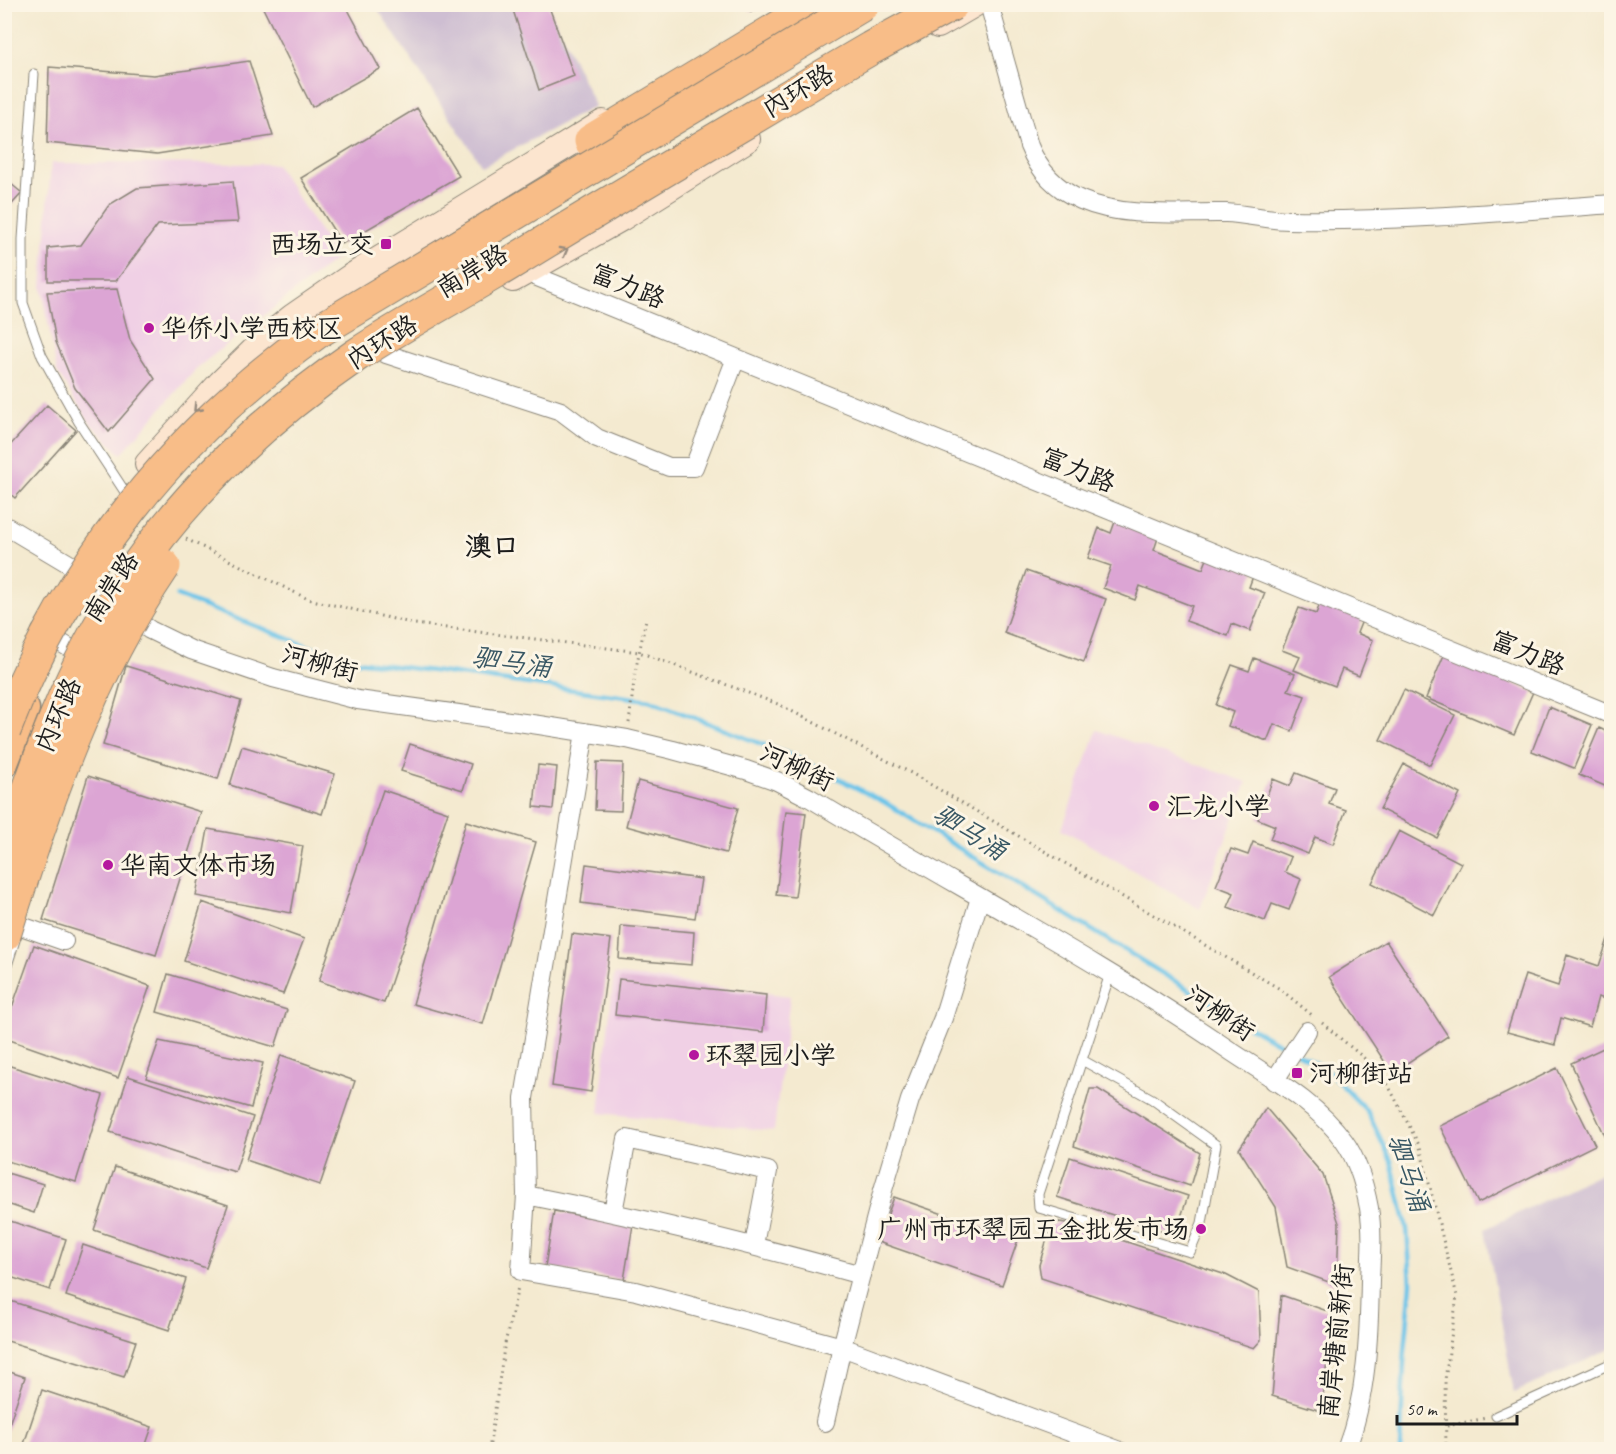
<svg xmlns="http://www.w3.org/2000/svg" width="1616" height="1454" font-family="Caveat,'LXGW WenKai TC',sans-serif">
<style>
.built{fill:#f0d0e5}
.industrial{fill:#cebed2}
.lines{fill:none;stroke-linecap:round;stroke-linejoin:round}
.stream{stroke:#6bc4e9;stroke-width:4.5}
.building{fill:#dca5d4}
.lane-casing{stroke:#888376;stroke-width:11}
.street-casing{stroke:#888376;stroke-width:20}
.secondary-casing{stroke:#888376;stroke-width:28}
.primary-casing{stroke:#888376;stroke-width:31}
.highway-casing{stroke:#888376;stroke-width:35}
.path{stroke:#888376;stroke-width:3;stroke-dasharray:1.5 4.5;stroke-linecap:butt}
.lane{stroke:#fff;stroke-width:9}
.street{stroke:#fff;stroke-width:18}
.secondary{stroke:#fce5cf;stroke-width:26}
.primary{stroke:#f8bd88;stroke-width:28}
.highway{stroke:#f8bd88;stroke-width:33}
.highway-bridge-casing{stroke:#888376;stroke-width:35;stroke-linecap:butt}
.highway-bridge{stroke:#f8bd88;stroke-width:33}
.oneway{stroke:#978b7e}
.poi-dot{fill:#b5179e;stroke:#fcf5e5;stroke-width:2}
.labels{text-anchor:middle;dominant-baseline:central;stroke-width:6;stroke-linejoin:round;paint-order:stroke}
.street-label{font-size:26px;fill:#1c1c1c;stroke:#fcf5e5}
.poi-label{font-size:26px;fill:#1c1c1c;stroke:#fcf5e5;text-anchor:start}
.neighbourhood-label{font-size:27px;font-weight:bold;fill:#1c1c1c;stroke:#fcf5e5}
.water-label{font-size:27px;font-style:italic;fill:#385764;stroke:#fcf5e5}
</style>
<rect width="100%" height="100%" fill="#fcf5e5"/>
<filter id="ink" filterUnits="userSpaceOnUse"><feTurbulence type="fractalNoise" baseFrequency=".0167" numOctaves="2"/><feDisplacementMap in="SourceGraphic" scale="12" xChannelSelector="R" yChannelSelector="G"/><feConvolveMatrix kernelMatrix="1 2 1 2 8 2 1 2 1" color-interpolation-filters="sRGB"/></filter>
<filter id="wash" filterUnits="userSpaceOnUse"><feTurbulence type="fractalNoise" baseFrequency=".008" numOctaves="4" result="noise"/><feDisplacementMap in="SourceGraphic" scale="24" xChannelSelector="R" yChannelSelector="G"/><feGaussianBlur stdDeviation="1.35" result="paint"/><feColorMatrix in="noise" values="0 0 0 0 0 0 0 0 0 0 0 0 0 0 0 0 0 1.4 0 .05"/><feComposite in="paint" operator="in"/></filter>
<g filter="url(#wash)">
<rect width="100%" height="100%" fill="#f4ead0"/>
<path class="built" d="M51 163 276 164 337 258 198 367 121 454 90 423 57 372 42 288Z
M1097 730 1247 782 1200 909 1062 829Z
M614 974 790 996 774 1131 599 1113Z"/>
<path class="industrial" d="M375 5H548L595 106 482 166Z
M1611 1168V1349L1514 1393 1485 1229Z"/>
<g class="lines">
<path class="stream" d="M177 596 342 659 649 700 800 759 884 802 1248 1026 1289 1049
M1297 1053 1327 1070 1367 1111 1391 1161 1407 1229 1411 1283 1404 1362 1400 1450"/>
</g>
<g id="blocks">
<path class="building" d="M261 4H345L380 69 312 107Z
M511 4H548L574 76 539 90Z
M744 4H761L751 12Z
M249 61 273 136 157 154 47 143 49 67 154 75Z
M417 108 459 176 342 244 301 178Z
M4 178 22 193 4 213Z
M233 181 238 222 158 225 116 281H48V248L81 245 109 205 137 188Z
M117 289 130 340 155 379 109 432 75 388 56 342 47 292Z
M47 405 76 430 15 498 4 489V452Z
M1116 519 1159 535 1154 550 1203 569 1209 554 1255 571 1249 587 1265 593 1250 631 1232 624 1228 636 1186 621 1192 606 1140 586 1135 600 1103 588 1111 566 1088 558 1099 528 1111 533Z
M1026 571 1106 599 1084 662 1004 633Z
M1321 601 1363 618 1357 633 1373 640 1359 676 1342 669 1335 686 1294 670 1300 657 1282 650 1299 608 1316 614Z
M1444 655 1533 692 1514 735 1426 698Z
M1254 658 1295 674 1288 690 1305 696 1292 731 1274 724 1267 741 1228 726 1233 712 1216 705 1232 665 1249 671Z
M126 666 241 701 218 779 103 745Z
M1404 690 1455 715 1430 765 1380 740Z
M1549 707 1592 725 1574 768 1532 751Z
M1599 728 1612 734V789L1579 775Z
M410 744 471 764 463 790 401 771Z
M242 746 335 774 322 814 230 785Z
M597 762 623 763 621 811 595 810Z
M1404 764 1460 794 1437 838 1380 809Z
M538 765 557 767 553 809 534 807Z
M1296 773 1335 788 1329 804 1346 810 1333 844 1315 837 1308 854 1270 839 1275 826 1258 819 1273 779 1290 786Z
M88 776 201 812 156 955 43 920Z
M638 781 738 808 726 853 626 826Z
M383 790 448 812 384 1003 319 981Z
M786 811 806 813 795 897 776 895Z
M466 821 536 842 483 1024 413 1004Z
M208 829 303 846 291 913 196 896Z
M1399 831 1461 863 1434 915 1372 883Z
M1253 842 1291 857 1285 872 1301 879 1289 910 1272 904 1265 921 1228 907 1234 893 1216 886 1231 849 1248 855Z
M586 864 701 879 695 918 581 903Z
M202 902 304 939 283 994 184 961Z
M621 926 694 932 692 965 619 959Z
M572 934 611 939 591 1092 552 1086Z
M1608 939 1612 940V1001L1598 997 1590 1027 1561 1018 1555 1045 1507 1032 1525 975 1558 986 1567 955 1599 966Z
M1386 941 1448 1036 1392 1073 1329 977Z
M34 945 150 986 118 1078 4 1038V1030Z
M168 974 287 1010 275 1047 157 1012Z
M619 979 766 995 763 1032 615 1015Z
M159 1041 263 1063 251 1108 146 1078Z
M1612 1044V1138L1607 1140 1571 1063Z
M281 1055 355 1081 320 1185 246 1160Z
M4 1064 103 1095 76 1182 4 1160Z
M1557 1068 1595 1145 1478 1203 1440 1126Z
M128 1076 253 1117 235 1172 110 1132Z
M1090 1089H1098L1200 1153 1190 1186 1074 1146Z
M1266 1108 1323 1175 1339 1223 1337 1285 1287 1267 1276 1207 1239 1149Z
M1070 1157 1188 1196 1175 1235 1057 1197Z
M115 1167 228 1205 206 1268 94 1230Z
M4 1172 43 1184 34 1213 4 1203Z
M894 1197 1018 1240 1002 1285 878 1242Z
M554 1211 633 1225 624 1280 545 1267Z
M4 1219 66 1239 50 1290 4 1275Z
M1059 1222 1073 1224 1226 1275 1259 1292 1261 1340 1254 1348 1041 1278 1039 1265 1051 1226Z
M83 1245 186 1279 169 1330 66 1296Z
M1281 1295 1333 1313 1321 1411 1272 1396Z
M4 1299 136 1341 124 1377 4 1340Z
M4 1370 25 1377 5 1436H4Z
M42 1390 152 1427 144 1450H22Z"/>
</g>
</g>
<g filter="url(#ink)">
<use href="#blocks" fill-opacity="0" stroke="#888376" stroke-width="1.5"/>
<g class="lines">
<g class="lane-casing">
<path id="lane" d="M34 74 23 239V303L42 356 79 422 125 492
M4 975 16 937
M1082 1060 1152 1099 1216 1145 1202 1223 1190 1252 1039 1208 1038 1194 1110 974
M1496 1416 1612 1363
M1608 1450 1612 1448"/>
</g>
<g class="street-casing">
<path id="street" d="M989 4 1029 146C1039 171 1056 189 1081 200 1125 219 1179 212 1226 213 1247 214 1268 220 1289 220 1397 222 1504 212 1612 204
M525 272 1612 715
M375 336 386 354 561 411 597 438 669 467H694L736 358
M4 525 71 565 118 608 150 630 191 650 273 678 358 700 539 725 627 739 673 750 746 770 777 781 810 798C950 883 1097 959 1232 1052 1271 1078 1317 1103 1344 1141 1357 1159 1365 1187 1369 1208 1373 1232 1371 1256 1370 1280 1369 1337 1367 1396 1346 1450
M41 631 73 650
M585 732 524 1098 526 1195 521 1271 636 1291 842 1347 1118 1450
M4 920 64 941
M1274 1081 1307 1031
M526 1195C639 1217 750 1244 861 1275
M613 1212 627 1139 768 1171 754 1245
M825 1422 842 1347 883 1190 910 1100 943 1018 980 898"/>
</g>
<g class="secondary-casing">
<path id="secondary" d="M938 25 974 4
M513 279 621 218 747 139
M148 464 221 383 269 336 293 317 351 277 603 123"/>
</g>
<g class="primary-casing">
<path id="primary" d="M4 763 25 709"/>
</g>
<g class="highway-casing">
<path id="highway" d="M591 141 818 4"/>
</g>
<path class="path" d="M186 539 308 599 415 624 639 652 778 704 911 773 1280 989 1312 1015
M629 723 635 673 646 619
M1322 1023 1382 1073 1420 1147 1457 1296 1445 1380 1446 1450
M1447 1426 1486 1418
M489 1450 504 1348 518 1287"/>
<use href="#lane" class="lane"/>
<use href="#street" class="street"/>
<use href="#secondary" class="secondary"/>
<use href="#primary" class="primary"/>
<use href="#highway" class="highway"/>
<g class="highway-bridge-casing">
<path id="highway-bridge" d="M4 731C66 568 176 432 317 332L863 4
M4 864C36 765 69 668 127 581 187 491 266 417 355 356 405 323 458 295 509 264 629 190 750 119 871 48L952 4
M4 935C44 806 88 678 164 566"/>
</g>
<use href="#highway-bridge" class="highway-bridge"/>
</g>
<defs><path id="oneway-chevron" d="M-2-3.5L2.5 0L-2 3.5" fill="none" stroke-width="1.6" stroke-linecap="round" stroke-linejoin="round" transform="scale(1.5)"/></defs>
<g class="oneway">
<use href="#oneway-chevron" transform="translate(564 251) rotate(-29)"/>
<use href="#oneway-chevron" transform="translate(197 408) rotate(134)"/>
</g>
</g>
<g class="poi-dot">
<rect x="380" y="238" width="12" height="12" rx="3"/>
<circle cx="149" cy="328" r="6"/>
<circle cx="1154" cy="806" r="6"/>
<circle cx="108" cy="865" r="6"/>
<circle cx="694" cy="1055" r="6"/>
<rect x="1291" y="1067" width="12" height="12" rx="3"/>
<circle cx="1201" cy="1229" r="6"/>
</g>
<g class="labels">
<g class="street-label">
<text transform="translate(798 91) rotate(-31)">内环路</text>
<text transform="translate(472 271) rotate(-31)">南岸路</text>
<text transform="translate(628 286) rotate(22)">富力路</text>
<text transform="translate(382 342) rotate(-32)">内环路</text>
<text transform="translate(1078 470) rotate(22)">富力路</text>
<text transform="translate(111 587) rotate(-57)">南岸路</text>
<text transform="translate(1528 653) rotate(22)">富力路</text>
<text transform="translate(320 663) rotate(15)">河柳街</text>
<text transform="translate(58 715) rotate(-67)">内环路</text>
<text transform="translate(797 767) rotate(25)">河柳街</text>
<text transform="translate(1220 1013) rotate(34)">河柳街</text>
<text transform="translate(1336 1341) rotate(-84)">南岸塘前新街</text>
</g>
<g class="poi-label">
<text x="374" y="244" text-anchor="end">西场立交</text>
<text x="161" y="328">华侨小学西校区</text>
<text x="1166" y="806">汇龙小学</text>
<text x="120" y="865">华南文体市场</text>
<text x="706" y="1055">环翠园小学</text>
<text x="1309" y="1073">河柳街站</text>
<text x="1189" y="1229" text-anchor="end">广州市环翠园五金批发市场</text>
</g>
<g class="neighbourhood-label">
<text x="492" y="546">澳口</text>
</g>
<g class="water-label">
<text transform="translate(512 662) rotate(8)">驷马涌</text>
<text transform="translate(970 832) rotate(32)">驷马涌</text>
<text transform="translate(1409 1173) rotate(72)">驷马涌</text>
</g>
</g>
<rect width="1616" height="1454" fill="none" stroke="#fcf5e5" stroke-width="24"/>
<path d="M1397 1415v9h120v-9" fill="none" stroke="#1c1c1c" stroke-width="3"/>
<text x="1406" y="1415" font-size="18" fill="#1c1c1c" stroke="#fcf5e5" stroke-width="4.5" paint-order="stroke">50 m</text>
</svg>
